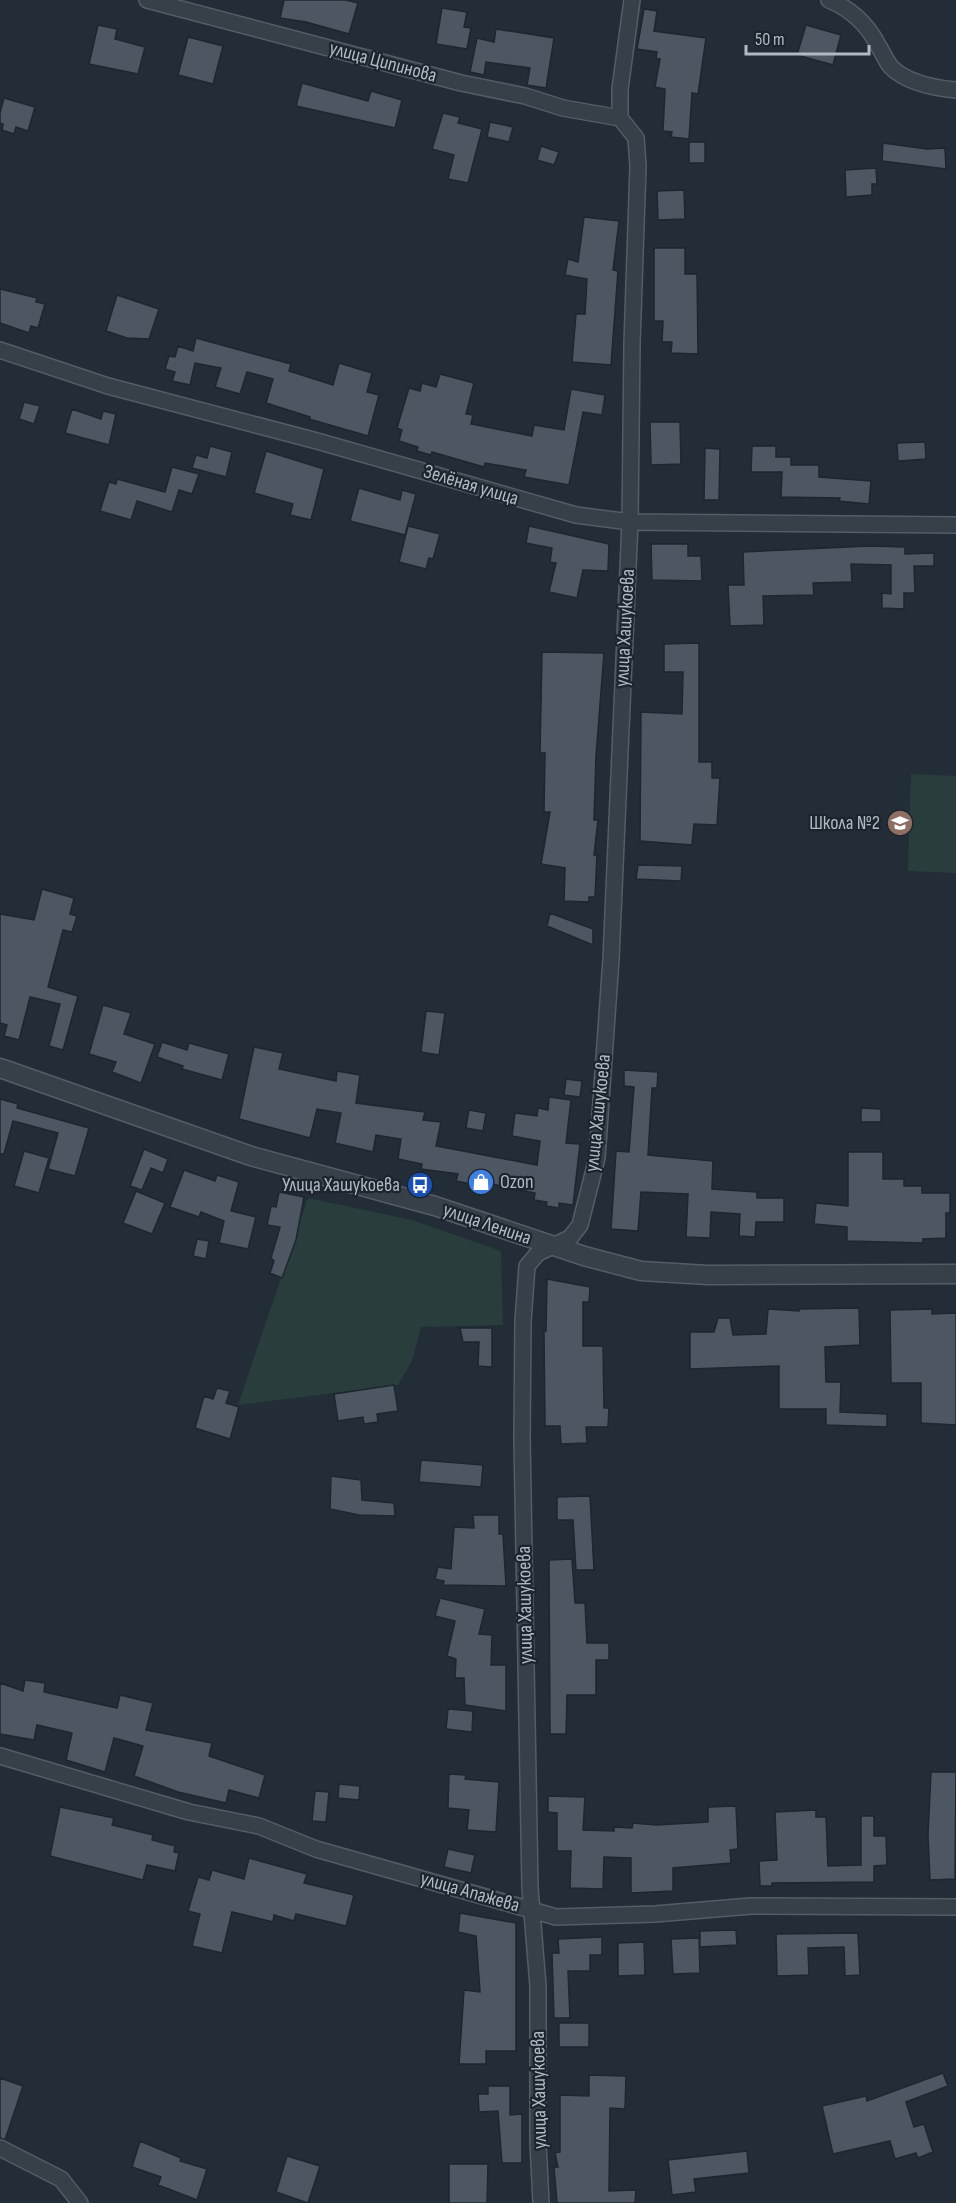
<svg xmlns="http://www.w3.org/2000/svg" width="956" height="2203" font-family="'Sofia Sans Condensed',sans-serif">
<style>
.green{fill:#293d3c}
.building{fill:#4c5763;stroke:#1e262f;stroke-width:1.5}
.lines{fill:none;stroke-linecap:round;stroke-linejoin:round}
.minor-casing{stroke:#545d66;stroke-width:18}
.tertiary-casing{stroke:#545d66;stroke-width:21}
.minor{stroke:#373f48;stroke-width:15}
.tertiary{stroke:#373f48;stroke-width:18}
.labels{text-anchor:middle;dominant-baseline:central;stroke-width:4.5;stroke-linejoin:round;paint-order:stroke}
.street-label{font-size:20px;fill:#b1bac4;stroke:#1c242d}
.poi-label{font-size:20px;fill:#b1bac4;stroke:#1c242d;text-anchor:end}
</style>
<rect width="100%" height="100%" fill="#232d37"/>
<path class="green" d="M911 774 956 776V873L908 871Z
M308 1198 412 1220 501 1251 503 1325 421 1327 412 1361 398 1385 238 1405Z"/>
<path class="building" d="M284 0H346L358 3 349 34 306 22 280 18Z
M442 8 467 12 464 27 471 28 467 49 436 44Z
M644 9 657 11 654 31 706 38 698 94 692 93 689 139 671 137 672 132 663 131 665 89 655 87 660 59H656L657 52 637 49Z
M98 25 117 29 115 39 145 47 138 74 89 64Z
M806 25 841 35 833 65 797 55Z
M496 29 554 38 546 88 527 85 530 68 486 62 484 75 470 72 477 38 494 42Z
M188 37 223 46 213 84 178 75Z
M302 83 368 101 371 91 402 100 395 128 296 106Z
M4 98 35 107 28 131 16 127 14 134 2 130 3 124 0 123V113Z
M443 113 460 117 458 123 482 129 468 183 448 179 454 155 432 149Z
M490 122 513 127 509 142 487 137Z
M689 142H705V163H689Z
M883 143 927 149 945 148 946 169 882 161Z
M541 146 559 152 554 165 537 160Z
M876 168 877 184H872V195L846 197 845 170Z
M684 190 685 219 658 220 657 191Z
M584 217 619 221 613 270 618 271 611 365 572 362 576 314H585L587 279 565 275 568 259 578 262Z
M654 248H685V274H697L698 354 671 353 672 342H662L663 321H654Z
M0 289 37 298 36 302 45 304 38 328 31 326 29 333 0 323Z
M117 295 159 309 149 339 127 338 106 331Z
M196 338 291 364 289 371 333 385 339 363 372 373 367 392 379 395 368 436 309 419 310 417 266 403 273 379 247 372 240 394 215 387 221 368 195 363 190 385 172 381 175 372 165 369 169 356 175 357 178 346 193 351Z
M440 374 474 383 466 414 473 415 471 424 532 436 534 425 564 430 571 389 605 395 602 415 583 412 569 485 524 477 526 470 485 463 484 467 432 452 431 455 417 451 418 447 399 441 402 430 397 428 409 388 420 391 422 383 436 387Z
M24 402 40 406 34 424 19 419Z
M72 409 101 419 103 411 116 414 109 445 65 433Z
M650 422H680L681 464 651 465Z
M925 442 926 459 898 461 897 443Z
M210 446 232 452 226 477 192 468 196 455 207 458Z
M752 446H776V457H791V465H819V477L871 481 869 504 839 501 840 498 781 497 782 472H751Z
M705 448 720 449 719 500H704Z
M266 451 324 469 311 520 290 515 293 504 254 493Z
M172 467 199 474 192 494 179 490 172 512 137 501 131 520 100 511 109 482 116 484 117 479 165 492Z
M359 488 400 500 402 490 416 494 405 535 350 521Z
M408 526 440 534 433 559 429 558 426 569 399 562Z
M529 526 609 544 608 571 583 570 577 598 549 592 556 563 550 562 552 548 526 543Z
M651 544H688V556H701L702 581 652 580Z
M869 546 905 547V554L934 553V566H914L915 593H904V609L882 608V593L891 594V565L851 564 852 582 813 583 814 595 763 596 764 625 730 626 728 585H744L743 552Z
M699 643V762H712V778H720L717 825 694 824 692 845 640 841 641 712 682 714 683 672H664V644Z
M542 652 604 653 596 756 594 820H598L594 855H597L595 897H589V902L564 901 565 868 541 864 550 812H544L545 753H540Z
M638 865 682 866 681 881 636 879Z
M42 889 74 898 70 914 77 916 72 932 63 930 48 987 78 996 63 1050 49 1046 60 1004 30 997 19 1040 4 1036 7 1025 0 1023V914L34 920Z
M550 913 593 929V945L547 926Z
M103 1005 131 1013 124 1034 155 1044 141 1083 112 1072 116 1062 89 1054Z
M426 1011 445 1013 439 1055 421 1052Z
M162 1042 187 1050 189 1043 229 1054 222 1080 182 1069 183 1066 157 1057Z
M254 1047 283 1053 279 1069 336 1081 337 1071 360 1075 356 1103 425 1112 423 1120 441 1122 436 1146 537 1165 540 1141 512 1136 515 1113 537 1116 538 1108 548 1110 549 1097 571 1100 566 1143 580 1144 573 1205 559 1203V1208L546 1206 547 1202 534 1200 535 1193 487 1183V1187L456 1181 458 1174 421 1169 422 1164 398 1159 401 1139 376 1135 373 1152 335 1143 341 1113 317 1109 310 1138 239 1119Z
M624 1070 658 1072 657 1088H652L648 1155 713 1161 712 1189 757 1192V1198H784V1222H756L755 1237 739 1236 740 1214 711 1212 710 1238 686 1237 688 1194 641 1192 638 1231 611 1229 616 1151 629 1152 634 1087 624 1086Z
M566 1079 582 1081 580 1097 564 1095Z
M0 1099 18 1104 17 1108 89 1128 75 1176 48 1169 58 1133 13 1121 4 1154H0Z
M861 1108 881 1109V1122H861Z
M469 1110 486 1113 483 1131 466 1128Z
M144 1149 168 1159 163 1173 151 1168 142 1190 130 1186Z
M24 1151 49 1158 39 1193 14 1186Z
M848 1152H883V1179H904V1186H922V1193H950V1213H946V1238L923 1239V1243L847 1241V1227L814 1224 816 1203 848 1206Z
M184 1170 215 1181 217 1175 239 1182 231 1211 256 1217 248 1249 219 1243 224 1221 201 1212 199 1217 170 1207Z
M136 1191 165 1203 152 1234 123 1223Z
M279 1192 304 1197 296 1240 282 1278 270 1273 274 1261 271 1258 280 1227 267 1225 271 1206 276 1207Z
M197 1239 209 1241 206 1259 193 1256Z
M547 1279 590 1287 589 1302H583V1346H603L604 1408H609L608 1427H586L587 1443 561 1444 560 1426H545L544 1331H546Z
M859 1308 860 1345 825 1347 826 1382H841L840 1412 887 1414V1427L826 1425V1409H779V1366L690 1369V1332H714L718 1318H730L733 1335 766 1334 768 1309 799 1311V1309Z
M932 1309V1314L956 1313V1425L921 1423V1383H891L890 1310Z
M460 1328H492V1367L478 1366 479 1342H463Z
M394 1385 398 1411 377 1414 378 1422 364 1424 363 1417 338 1421 334 1394Z
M217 1388 230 1391 226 1403 239 1407 230 1439 195 1428 204 1396 213 1399Z
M421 1460 483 1465 481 1487 419 1482Z
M331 1476 361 1480 362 1500 394 1503 395 1516 359 1515 330 1509Z
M590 1496 594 1570H576L573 1520H557V1497Z
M473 1515H499V1534H503L506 1586 443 1585 444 1581 435 1579 438 1567 451 1569 454 1527 474 1528Z
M572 1559 575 1603H585L587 1643H609V1660H596V1695H567L566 1734H550L549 1560Z
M440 1598 485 1609 479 1634 492 1635 491 1665H506V1711L465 1705 464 1678H455L456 1659 447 1656 455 1621 435 1616Z
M25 1680 45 1683 44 1692 117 1708 120 1695 153 1703 146 1730 212 1743 209 1756 265 1775 259 1798 229 1790 226 1803 178 1792 134 1776 143 1746 114 1738 105 1772 66 1760 72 1733 37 1725 34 1740 0 1734V1683L23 1691Z
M448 1709 473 1711 472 1732 446 1729Z
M931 1772H956L955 1879 930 1880 928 1835Z
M449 1774 466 1775 465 1779 499 1782 496 1832 467 1830 469 1810 448 1808Z
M339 1784 360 1786 359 1800 338 1798Z
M315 1791 329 1792 326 1822 312 1821Z
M548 1796 585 1797 583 1830 614 1831V1827L632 1828 633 1823 656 1825 708 1822V1807L736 1806 738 1849 730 1850 731 1863 673 1868V1891L631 1893V1858L604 1857 603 1889 570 1888 571 1851H557V1813L548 1812Z
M60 1807 114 1818 112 1825 153 1835 152 1840 175 1846 174 1852 179 1853 175 1871 147 1865 143 1880 50 1856Z
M816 1810V1817H826L828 1866 861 1865V1816H874V1836H886L887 1865 874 1866V1882L772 1883V1886H760L759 1861 777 1860 775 1812Z
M448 1849 475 1855 471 1873 444 1867Z
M249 1858 307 1874 304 1883 354 1895 346 1926 296 1914 294 1921 274 1915 273 1922 232 1912 222 1953 192 1946 200 1914 188 1911 198 1877 209 1880 212 1870 244 1879Z
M460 1913 516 1923V2051H486V2064H459L464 1990 480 1992 476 1936 458 1932Z
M736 1930 737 1945 700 1947V1931Z
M858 1933 860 1975 845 1976 844 1947 808 1948 809 1975 777 1976 776 1934Z
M602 1937V1955H590V1971H568L570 2018H554L552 1953H559L558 1939Z
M699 1938 700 1973 673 1974 671 1939Z
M644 1942 645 1975 618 1976V1943Z
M559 2023H589V2047H559Z
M943 2073 948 2086 906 2102 914 2127 924 2124 933 2152 918 2158 916 2153 895 2159 890 2141 833 2154 822 2106 866 2096 867 2101Z
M589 2075 626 2076 625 2109 610 2108 609 2191 636 2190 635 2203H557L554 2167H558L555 2153 560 2152V2095L589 2096Z
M0 2078 23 2086 5 2140 0 2138Z
M488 2086H510V2115L522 2114V2163H502L498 2111 479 2112 478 2094H488Z
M140 2141 181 2158 180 2161 207 2169 197 2200 158 2185 161 2177 132 2167Z
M747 2151 749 2173 694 2179 696 2192 672 2195 668 2160Z
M287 2156 320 2166 308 2203 276 2192Z
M449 2164H488L487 2203H449Z"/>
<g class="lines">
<g class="minor-casing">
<path id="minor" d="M147 0 461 83 525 96 563 108 620 118
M829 0C851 9 868 25 879 47 883 53 886 61 891 67 907 83 934 88 956 90
M0 350 108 386 317 441 576 515 630 522 956 525
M0 1756 189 1812 259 1826 316 1849 556 1917 655 1914 751 1906 956 1907
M0 2148 61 2179 80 2203
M541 2203 538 2142V1986L530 1888 522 1439 523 1321 527 1266 538 1253 570 1238 580 1225 597 1158 611 959 630 522 632 344 638 166 636 138 620 118V89L632 0"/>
</g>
<g class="tertiary-casing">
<path id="tertiary" d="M0 1068 251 1156 435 1206 584 1256 641 1271 708 1275 956 1274"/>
</g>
<use href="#minor" class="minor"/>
<use href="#tertiary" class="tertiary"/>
</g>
<defs>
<g id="school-disc" transform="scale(1.35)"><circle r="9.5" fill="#8d6e63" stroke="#1c242d"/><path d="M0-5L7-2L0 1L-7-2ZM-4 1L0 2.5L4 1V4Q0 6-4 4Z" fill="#fff"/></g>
<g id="shop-disc" transform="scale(1.35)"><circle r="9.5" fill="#3f7fe0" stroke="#1c242d"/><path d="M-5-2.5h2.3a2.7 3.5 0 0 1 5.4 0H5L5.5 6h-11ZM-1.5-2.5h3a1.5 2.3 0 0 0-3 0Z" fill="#fff"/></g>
<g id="bus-disc" transform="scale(1.35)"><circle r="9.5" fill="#1a4fb4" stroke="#1c242d"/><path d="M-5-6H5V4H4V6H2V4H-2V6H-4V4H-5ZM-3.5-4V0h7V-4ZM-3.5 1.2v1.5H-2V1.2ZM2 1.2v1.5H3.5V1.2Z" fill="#fff"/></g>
</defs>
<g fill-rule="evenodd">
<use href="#school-disc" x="900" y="823"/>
<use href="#shop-disc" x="481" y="1182"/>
<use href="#bus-disc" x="420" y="1185"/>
</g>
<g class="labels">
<g class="street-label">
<text transform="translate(383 62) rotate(15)">улица Ципинова</text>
<text transform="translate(471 485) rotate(17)">Зелёная улица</text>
<text transform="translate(625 628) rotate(-87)">улица Хашукоева</text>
<text transform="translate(598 1113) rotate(-84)">улица Хашукоева</text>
<text transform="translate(487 1224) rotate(19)">улица Ленина</text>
<text transform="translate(525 1605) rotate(-91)">улица Хашукоева</text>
<text transform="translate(470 1892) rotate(16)">улица Апажева</text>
<text transform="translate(539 2090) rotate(-91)">улица Хашукоева</text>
</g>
<g class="poi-label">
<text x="880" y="823">Школа №2</text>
<text x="500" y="1182" text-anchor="start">Ozon</text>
<text x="400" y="1185">Улица Хашукоева</text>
</g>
</g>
<path d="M746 45v9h123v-9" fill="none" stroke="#b1bac4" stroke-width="3"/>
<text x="755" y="45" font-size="18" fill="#b1bac4" stroke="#1c242d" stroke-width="4.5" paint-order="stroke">50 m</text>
</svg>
